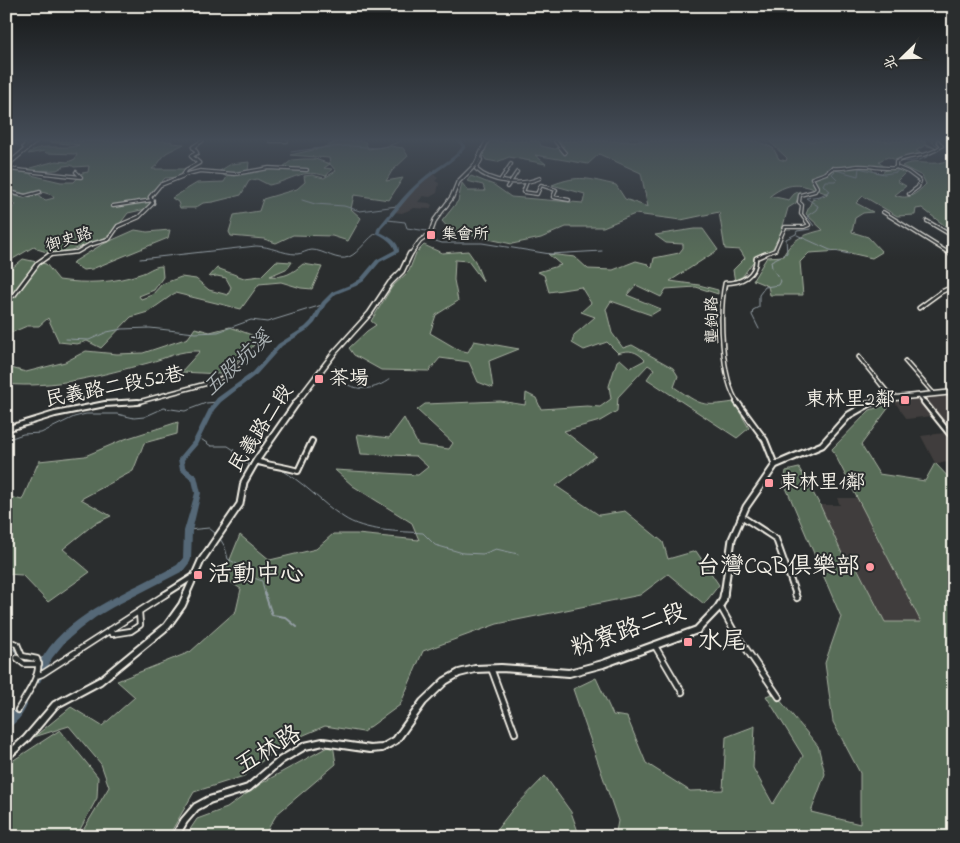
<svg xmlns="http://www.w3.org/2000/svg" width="960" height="843" font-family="'Indie Flower','LXGW WenKai TC',sans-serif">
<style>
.built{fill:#403d3c}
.green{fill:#586d58;stroke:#a6afa0;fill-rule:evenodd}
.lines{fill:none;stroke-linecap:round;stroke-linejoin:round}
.stream-far1{stroke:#949ea4;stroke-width:1}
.stream{stroke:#949ea4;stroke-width:2}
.river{fill:#546777;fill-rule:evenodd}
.minor-far3-casing{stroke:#f4f1e8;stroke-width:4.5}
.minor-far2-casing{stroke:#f4f1e8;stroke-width:5.5}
.minor-far1-casing{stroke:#f4f1e8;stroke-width:8}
.minor-casing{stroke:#f4f1e8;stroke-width:8}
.tertiary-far1-casing{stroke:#f4f1e8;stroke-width:5}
.tertiary-casing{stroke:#f4f1e8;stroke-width:6}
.secondary-far3-casing{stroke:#f4f1e8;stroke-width:5.5}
.secondary-far2-casing{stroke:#f4f1e8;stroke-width:7}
.secondary-far1-casing{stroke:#f4f1e8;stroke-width:9}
.secondary-casing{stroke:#f4f1e8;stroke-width:10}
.trunk-casing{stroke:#f4f1e8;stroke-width:5.5}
.minor-far3{stroke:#2a2d2e;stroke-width:2}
.minor-far2{stroke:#2a2d2e;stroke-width:2.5}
.minor-far1{stroke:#2a2d2e;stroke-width:4}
.minor{stroke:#2a2d2e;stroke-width:4.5}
.tertiary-far1{stroke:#2a2d2e;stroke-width:2.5}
.tertiary{stroke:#2a2d2e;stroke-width:3}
.secondary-far3{stroke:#2a2d2e;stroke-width:3}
.secondary-far2{stroke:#2a2d2e;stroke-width:4}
.secondary-far1{stroke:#2a2d2e;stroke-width:5}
.secondary{stroke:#2a2d2e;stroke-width:6}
.trunk{stroke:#2a2d2e;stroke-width:3}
.poi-dot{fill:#ff9aa2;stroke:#2a2d2e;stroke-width:2}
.labels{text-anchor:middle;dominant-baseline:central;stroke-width:4;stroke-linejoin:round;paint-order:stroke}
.far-poi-label{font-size:16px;fill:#f4f1e8;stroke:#2a2d2e;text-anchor:start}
.far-street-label{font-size:16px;fill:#f4f1e8;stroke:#2a2d2e}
.poi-label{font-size:20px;fill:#f4f1e8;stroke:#2a2d2e;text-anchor:start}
.street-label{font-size:20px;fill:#f4f1e8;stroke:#2a2d2e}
.water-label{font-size:21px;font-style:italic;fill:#acb3b5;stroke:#2a2d2e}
.near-poi-label{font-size:24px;fill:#f4f1e8;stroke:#2a2d2e;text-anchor:start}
.near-street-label{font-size:24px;fill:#f4f1e8;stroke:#2a2d2e}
</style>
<rect width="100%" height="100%" fill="#2a2d2e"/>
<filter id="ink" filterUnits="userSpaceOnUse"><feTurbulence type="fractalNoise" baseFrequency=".02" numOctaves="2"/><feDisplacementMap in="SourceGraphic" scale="10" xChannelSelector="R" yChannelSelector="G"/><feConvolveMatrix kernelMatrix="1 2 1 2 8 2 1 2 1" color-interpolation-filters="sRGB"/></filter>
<g filter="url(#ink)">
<path class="built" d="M432 173 438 178 435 181 439 183 437 193 430 197 423 196 418 202 429 203 432 205 430 209 414 208 402 213 394 212 424 179Z
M954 394V462L935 463 921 436 944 433 931 416 907 419 894 401Z
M837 498H857L921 622H884L852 558H844L820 505H840Z"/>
<path class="green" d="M38 141H172L171 143 184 144 166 153 157 165 152 169H185L180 177 165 178 149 196 151 203 146 209 128 213 113 233 99 241 71 250 50 253 37 249 35 246 6 263V213L16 205 10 201 9 197 11 195 24 198 32 195H39L40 198 46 200 54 198 52 195 39 191 26 194 6 190V173L9 169 28 171 30 168 56 161 68 162 75 159 77 154 46 153 44 151 28 154C42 141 62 151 79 145ZM71 165 74 167 89 166 88 172 82 173 74 182H61L31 175V172L29 171 57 170 64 166Z
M339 141H365L368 149 390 146 403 148 408 156 392 171 386 181 403 178 389 200 354 195 351 209 361 218 348 241 332 236 293 235 276 243 264 239 231 236 229 232 234 215 259 211 263 199 297 189 305 182 304 176 312 175 324 178 336 171 330 164 324 168 332 169 326 176C302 168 293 180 269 185L257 179 249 181 241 195 213 202 203 203 195 208H180L178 202 172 198 197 183 224 182 227 177 218 172 231 164 249 162 248 172 283 167 292 160 303 159H315L330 164 329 158 290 155 322 148Z
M489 141H539L541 146 555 149 564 146 558 141H757L773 148 779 159 786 161 787 158 769 141H925V143L935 148 925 145 916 151 922 153C919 154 900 160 896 160 896 160 888 157 888 157L879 161 885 168H871L874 172 882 173C889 166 898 169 906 172L897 181 906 186 895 195C909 201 917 193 926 184L922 176 902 166C916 157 940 171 954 155V233L922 208 916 209 915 215 897 216 863 196 856 203 873 212 863 213 855 218 852 232 868 237 882 252 872 258 841 251 809 253 800 262 803 295H770L768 286 753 280 767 257 783 256C793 238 803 235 823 230L806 214 812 200 828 194C804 185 792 179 770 196L789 200 794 194 800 191 796 203 788 208 781 233 772 250 752 263 743 276 735 282 733 270 745 258 740 250 725 249 719 212 681 220 635 214 603 227H566L541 238 512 244 451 231 442 221 458 201 462 183 468 191H485L483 185 467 181 471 176 494 185 511 197 583 203 585 194 552 185C580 174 588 179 616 185L625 199 648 207 641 173 599 154 588 164 535 155 546 164 509 157 497 162 486 160 482 154Z
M694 229H703L718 250 670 281 699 285 718 290V294L696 287 666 289 661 297 636 285 627 295 661 309 651 315 611 301 606 309 612 333 623 348 632 345 673 368 678 376 674 387C701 405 701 407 734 402L749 428 737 438 647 379 654 369 648 365 618 397 617 411 600 421 564 431 596 456 556 486 599 515 625 511 663 542 668 559 696 551 719 585 704 604 668 574 640 595 497 624 423 651 400 705 363 732 325 726 283 744 244 776 194 792 168 837H79L109 787 101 764 69 726 34 737 71 707 102 726 135 697 117 681 190 652 236 611 241 589 223 577 240 535 270 560 316 549 333 534H357L419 540 412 523 353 486 335 470 418 475 428 467 416 456 361 454 357 434 389 438 404 418 418 445 449 449 453 443 417 410 425 404 500 401 525 405 526 393 536 398 541 409 587 406 600 407 611 399 609 386 617 361 620 359 630 368 645 360C637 351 629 349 618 353L607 342 584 350 572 343 574 335 595 317 581 312 591 303 581 287 549 292 544 275 538 272 561 265 548 254 575 257 588 269 613 270 636 261 648 264 652 268 654 258 679 253 683 248V244L666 243 655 235Z
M135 230 147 232 170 230 168 238 92 269 83 270 72 263 101 245Z
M424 245 442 253 468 251 475 261 483 281 468 261 455 260 454 280 458 301 436 315 430 333 459 350 468 352 474 341 519 349 489 361 493 388 478 382 469 362 440 358 429 371 381 370 354 355 349 348 367 331 376 325 371 321 392 287 409 271 416 253Z
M23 259 46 264 59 280C86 284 114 283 140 274 148 272 153 266 162 266L163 277 154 290 139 296 141 299 152 295 162 284 181 277 196 279 209 290 228 295 231 287 226 278 217 276 209 277 217 268 244 278 261 276 276 261 292 262 288 268 270 276C285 278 292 273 303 264L322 267 312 289 301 288 281 282 259 284 241 309 175 293 148 312 131 317 101 348 87 341 77 344 59 342 48 318 39 326H27L6 335V273Z
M230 327 260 338 247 353 220 374 181 372 200 351C179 350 167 358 148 363 102 375 54 389 6 384V377L11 368 26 372 65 362 86 351 117 354 143 353 188 338 195 328 210 332Z
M892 403 861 445 879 474 925 481 935 463 954 483V837H615L618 821 573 689 596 678 613 715 627 717 646 763 690 791 723 790 726 737 755 726 753 768 773 804 803 756 766 696 774 693 818 746 825 774 811 812 860 824V773L833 722 825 663 841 617 784 483 786 471 799 468 820 505 844 558H852L885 622H921L832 449 870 410Z
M178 422 177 434 144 443 133 471 81 499 111 516 94 524 63 549 90 572 48 602 22 575 6 574V496L22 500 39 461 85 456 125 439Z
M60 730 98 777 97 798 76 837H6V765Z
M333 744 336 764 277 814 263 837H185L197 819 227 808 260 784Z
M545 776 571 812 580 837H491L512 810Z"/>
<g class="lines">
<path class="stream-far1" d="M16 141 15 144 18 145
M291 152C310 149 328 147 347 146 371 146 376 152 401 141
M6 192 20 196
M302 200 315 204 344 206 360 211 397 206
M388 220 405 222 407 228 427 231 429 239 442 243H482L550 254 602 251
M797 235 830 250 849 254
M140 259 256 246C270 246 283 254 297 254 302 254 307 250 312 250 324 250 337 262 349 257 360 252 367 238 378 232
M759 329 752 315 753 310 759 307V295L765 287 779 285 781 281 772 268 771 261 787 253 786 239 796 234 797 231 811 229 814 226 807 216 816 210 818 206 806 198 820 196 830 191 823 185 825 181H835L837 179 832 174 836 170 858 176 859 168 884 174 897 172V163L900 161C917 162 927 160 939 147L931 141
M66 339 89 340 107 332 122 329 150 328 195 333 218 332 251 320 267 322 322 305
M335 366 342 371V382C359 392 375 390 390 379
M198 437 211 446H228L234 450V459L252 465
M6 440 23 434 41 433 74 417 86 414H117L134 418 144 417 164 408 185 411 206 403 218 402
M256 466 274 467
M278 468C303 481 320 502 343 517 365 532 398 531 423 533L435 545 463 553 483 554 496 549 518 554
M188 530 209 528 216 534
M219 537 225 547 228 559 237 564 241 573 262 581 265 595"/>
<path class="stream" d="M265 594 272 615 285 617 297 627
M6 648 14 649 21 659 29 662
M33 662 48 656"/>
<path class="river" d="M458 141H462L466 147C454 163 435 171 420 185 406 198 395 215 381 229L380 232C388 236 400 242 399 252L380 262 364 281 356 286 336 294 326 304 315 323 309 329 282 346 257 374 221 402 214 410 197 445 184 460 185 467 197 476 201 493 192 531 191 559 190 562 183 571 113 607 96 617 80 629 65 642 52 658 40 682 37 683 34 682 33 679C36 671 40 662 44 655 71 612 134 589 177 565L183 558 184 531 195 493 192 480 180 470 178 459 193 441 210 407 217 398 253 372 278 344 305 327 311 321 322 302 332 292 352 284 360 279 376 260 395 250C392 241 384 237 376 233L377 229C391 212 405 193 422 179 435 167 452 161 462 147Z
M23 701 26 702 27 705C23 715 16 724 6 729V719C12 714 16 704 23 701Z"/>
<g class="minor-far3-casing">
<path id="minor-far3" d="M270 141H287
M555 141 565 153
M480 157 481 160 476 169C491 183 522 186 540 178
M6 166 8 169 81 177 76 172
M896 167 908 172 920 181 918 187 909 194
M184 175 200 171 235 174 269 168 307 170
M501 179 511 164
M527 182 523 192 537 194 541 185 556 190 553 197 569 200
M507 187 517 172
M6 191 25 196 40 192
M113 206 153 200
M883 212 952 255
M927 221 954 237
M762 255 775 250 785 227H804L809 225 801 214 802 205 799 202 800 195 815 191 817 187 812 178 826 173 832 168C842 169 847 167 857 166 869 165 881 169 894 168L896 167V162C912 153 923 160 942 146L938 141"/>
</g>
<g class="minor-far2-casing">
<path id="minor-far2" d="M950 254 954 257
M919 308 941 292 954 286
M859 357 892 398
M905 361 934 394
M919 396 925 403
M125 403H134L216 381 227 375 250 355
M738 403C721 379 719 312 725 283 741 283 756 276 756 258L765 254"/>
</g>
<g class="minor-far1-casing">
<path id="minor-far1" d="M737 402 765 440 775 465
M924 402 949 433
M6 429 55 414 105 404 138 402
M256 461C270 466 283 466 298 471L312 441
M741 516 776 539 796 595
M164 595 194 576"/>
</g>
<g class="minor-casing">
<path id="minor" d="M795 594 797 598
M720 606 734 631 779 697
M109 630 112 634 131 631 140 625 139 612
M6 641 17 644 22 656 37 659C43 674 25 697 18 710
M655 646 682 692
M17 658 24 664H39
M491 668 515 733
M36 676 42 674 166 594"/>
</g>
<g class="tertiary-far1-casing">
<path id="tertiary-far1" d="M49 255 77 252 89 245 109 239 118 226 139 217 153 203 150 197 160 185 183 176 186 170 199 163 191 156 197 153 193 147 202 141"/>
</g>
<g class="tertiary-casing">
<path id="tertiary" d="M6 298 14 295 38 263 51 254"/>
</g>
<g class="secondary-far3-casing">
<path id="secondary-far3" d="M410 255 420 241 430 234 435 220 452 197 458 182 476 164 487 141"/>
</g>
<g class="secondary-far2-casing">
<path id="secondary-far2" d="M296 403 335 352 370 313 390 283 402 271 410 254
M870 403 876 400 954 392"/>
</g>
<g class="secondary-far1-casing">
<path id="secondary-far1" d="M186 595 201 561 240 504 244 482 256 461 297 402
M724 595 732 539 746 507 775 465 822 445 849 415 872 402"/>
</g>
<g class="secondary-casing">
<path id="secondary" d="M6 757 26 739 55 705 100 681 167 626 182 605 187 594
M175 837 184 821 196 807 209 800 248 788 281 760 305 746 323 742 370 749 382 748 396 740 423 702 445 681 459 673 475 669 501 668 569 673 603 664 697 630 718 608 723 600 724 594"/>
</g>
<g class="trunk-casing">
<path id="trunk" d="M24 147 30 141
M6 166 36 141"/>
</g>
<use href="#minor-far3" class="minor-far3"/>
<use href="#minor-far2" class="minor-far2"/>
<use href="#minor-far1" class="minor-far1"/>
<use href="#minor" class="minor"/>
<use href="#tertiary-far1" class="tertiary-far1"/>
<use href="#tertiary" class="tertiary"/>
<use href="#secondary-far3" class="secondary-far3"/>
<use href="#secondary-far2" class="secondary-far2"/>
<use href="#secondary-far1" class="secondary-far1"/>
<use href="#secondary" class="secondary"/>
<use href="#trunk" class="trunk"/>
</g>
</g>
<linearGradient id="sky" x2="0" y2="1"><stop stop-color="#171919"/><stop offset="0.54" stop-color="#444c57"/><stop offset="1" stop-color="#444c57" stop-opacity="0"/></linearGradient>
<rect width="960" height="259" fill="url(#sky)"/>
<g class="poi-dot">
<rect x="426" y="230" width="10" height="10" rx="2.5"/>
<rect x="314" y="374" width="10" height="10" rx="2.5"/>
<rect x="900" y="395" width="10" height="10" rx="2.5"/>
<rect x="764" y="478" width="10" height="10" rx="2.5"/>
<circle cx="870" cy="567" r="5"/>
<rect x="193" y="570" width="10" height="10" rx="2.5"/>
<rect x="683" y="637" width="10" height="10" rx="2.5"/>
</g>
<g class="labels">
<g class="far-poi-label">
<text x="441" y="235">集會所</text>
</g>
<g class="far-street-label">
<text transform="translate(69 240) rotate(-17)">御史路</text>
<text transform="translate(713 320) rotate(-91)">壟鉤路</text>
</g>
<g class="poi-label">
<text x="329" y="379">茶場</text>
<text x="895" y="400" text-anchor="end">東林里2鄰</text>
<text x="779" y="483">東林里1鄰</text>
</g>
<g class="street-label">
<text transform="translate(115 388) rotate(-11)">民義路二段52巷</text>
<text transform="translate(262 429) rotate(-57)">民義路二段</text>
</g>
<g class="water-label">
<text transform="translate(238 364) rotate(-43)">五股坑溪</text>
</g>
<g class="near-poi-label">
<text x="860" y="567" text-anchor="end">台灣CQB俱樂部</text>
<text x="208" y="575">活動中心</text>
<text x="698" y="642">水尾</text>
</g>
<g class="near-street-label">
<text transform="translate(629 631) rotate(-19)">粉寮路二段</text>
<text transform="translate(269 751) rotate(-31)">五林路</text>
</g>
</g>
<rect width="960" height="843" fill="none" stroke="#2a2d2e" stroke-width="25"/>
<rect x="12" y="12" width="935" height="818" fill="none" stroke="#f4f1e8" stroke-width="2" filter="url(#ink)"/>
<g transform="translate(902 58) rotate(247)" stroke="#2a2d2e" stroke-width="4" paint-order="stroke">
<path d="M0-4L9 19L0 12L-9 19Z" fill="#f4f1e8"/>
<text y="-8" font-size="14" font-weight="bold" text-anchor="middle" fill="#f4f1e8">北</text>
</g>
</svg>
